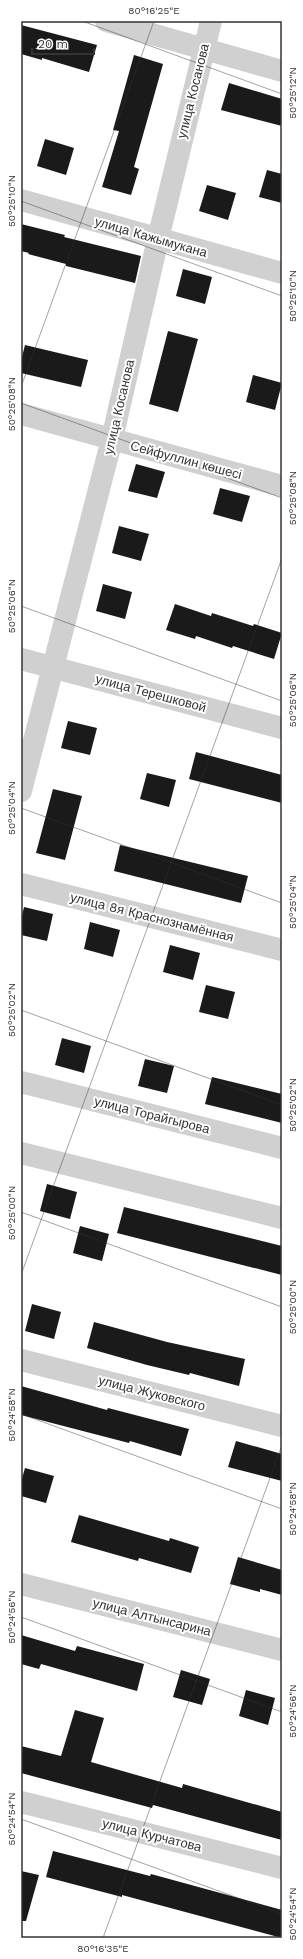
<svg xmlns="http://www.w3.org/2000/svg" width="303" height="1959" font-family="'Work Sans',sans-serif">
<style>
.building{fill:#1a1a1a}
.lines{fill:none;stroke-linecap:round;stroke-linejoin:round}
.minor{stroke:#d0d0d0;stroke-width:22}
.ticks{fill:none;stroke:#333;stroke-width:1;stroke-opacity:0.45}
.labels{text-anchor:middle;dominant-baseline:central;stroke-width:4;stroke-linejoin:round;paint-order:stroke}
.street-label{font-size:13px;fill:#333;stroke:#fff}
.neatline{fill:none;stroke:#333;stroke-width:1.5}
.ticks-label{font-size:10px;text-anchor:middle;fill:#333}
</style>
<rect width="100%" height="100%" fill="#fff"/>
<path class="building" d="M21 25 97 45 89 72 42 58V60L21 54Z
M134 55 163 64 134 167 139 169 131 195 102 187 119 131 113 130Z
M229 83 282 99V126L221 110Z
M45 139 74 148 66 175 37 166Z
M267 170 282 174V203L259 197Z
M207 185 236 193 228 220 199 211Z
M21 224 65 235 64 237 141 256 135 283 66 266V264L28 254 29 253 21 251Z
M183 269 212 277 205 304 176 296Z
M168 331 198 339 178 412 149 404Z
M25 345 88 360 81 387 21 373V361Z
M253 375 282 383 275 410 246 402Z
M136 464 165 472 157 498 128 491Z
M220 488 250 496 242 522 213 514Z
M119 526 149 534 141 561 112 553Z
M103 584 132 592 125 619 96 611Z
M175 604 211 616 212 613 253 626 254 624 282 633 274 659 233 646 232 648 196 636 195 639 166 630Z
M68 721 97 728 90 755 61 748Z
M196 752 282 775V803L189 779Z
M147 773 176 780 169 807 140 799Z
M53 789 82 796 65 860 36 853Z
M120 845 248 876 241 903 114 871Z
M24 907 53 914 47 941 21 935V920Z
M90 922 120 930 113 957 84 949Z
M170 945 200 953 193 980 163 972Z
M206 985 235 992 228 1019 199 1012Z
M62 1038 91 1046 84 1073 55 1065Z
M145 1059 174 1066 167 1093 138 1086Z
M212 1077 282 1094V1123L205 1104Z
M47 1184 77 1192 70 1219 40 1211Z
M124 1207 282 1246V1275L117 1233Z
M80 1226 109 1234 102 1261 73 1253Z
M32 1304 61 1312 54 1339 25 1331Z
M94 1322 167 1342 245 1359 239 1386 190 1373 189 1375 147 1365 87 1348Z
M21 1386 107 1410 108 1408 189 1429 181 1456 130 1441 129 1443 21 1415Z
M236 1441 282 1454V1481L228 1467Z
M25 1468 54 1476 46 1503 21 1496V1482Z
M79 1515 169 1541 170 1538 199 1547 191 1573 139 1558 138 1561 71 1542Z
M238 1557 282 1570V1595L260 1589V1592L230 1584Z
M21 1635 75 1651 77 1646 144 1664 137 1691 41 1664 39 1669 21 1664Z
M181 1670 210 1679 202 1705 173 1697Z
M246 1690 275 1698 268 1725 239 1716Z
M75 1710 104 1718 91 1762 182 1788 183 1784 282 1812V1840L153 1805 152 1808 21 1773V1746L61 1756Z
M53 1851 150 1876 151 1874 282 1910V1938L122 1895V1897L46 1877Z
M21 1871 39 1875 26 1921H21Z"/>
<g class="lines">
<path class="minor" d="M106 21 282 71
M21 200 282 273
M21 414 282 486
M21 659 282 728
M21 791 112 439 158 239 211 21
M21 884 282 950
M21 1082 282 1148
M21 1153 282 1218
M21 1360 282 1426
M21 1584 282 1650
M21 1802 282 1868"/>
</g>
<path class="ticks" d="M82 21 282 94M21 201 282 296M21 387 154 21M21 403 282 498M21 606 282 701M21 808 282 903M21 1010 282 1105M21 1212 282 1307M21 1275 282 558M21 1414 282 1509M21 1617 282 1712M21 1819 282 1914M103 1938 282 1445"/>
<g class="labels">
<g class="street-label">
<text transform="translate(193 91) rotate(-76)">улица Косанова</text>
<text transform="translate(151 237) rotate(16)">улица Кажымукана</text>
<text transform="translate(119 407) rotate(-77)">улица Косанова</text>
<text transform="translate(186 460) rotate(15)">Сейфуллин көшесі</text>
<text transform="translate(151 693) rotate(15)">улица Терешковой</text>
<text transform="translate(152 917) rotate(14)">улица 8я Краснознамённая</text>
<text transform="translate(152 1115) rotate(14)">улица Торайгырова</text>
<text transform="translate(152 1393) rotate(14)">улица Жуковского</text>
<text transform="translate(152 1617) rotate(14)">улица Алтынсарина</text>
<text transform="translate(152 1835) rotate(14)">улица Курчатова</text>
</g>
</g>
<rect width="303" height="1959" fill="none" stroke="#ffffff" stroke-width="44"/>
<path d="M32 48v6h62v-6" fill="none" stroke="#333333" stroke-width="2"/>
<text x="38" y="48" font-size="12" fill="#333333" stroke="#ffffff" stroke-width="3" paint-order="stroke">20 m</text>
<rect x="22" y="22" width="259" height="1915" class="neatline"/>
<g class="ticks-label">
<text x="154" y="14">80°16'25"E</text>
<text transform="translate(292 93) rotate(-90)" y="4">50°25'12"N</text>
<text transform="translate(11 201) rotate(-90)" y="4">50°25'10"N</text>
<text transform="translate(292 296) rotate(-90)" y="4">50°25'10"N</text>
<text transform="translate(11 404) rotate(-90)" y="4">50°25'08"N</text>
<text transform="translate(292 498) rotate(-90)" y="4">50°25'08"N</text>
<text transform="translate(11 606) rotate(-90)" y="4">50°25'06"N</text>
<text transform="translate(292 700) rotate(-90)" y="4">50°25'06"N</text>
<text transform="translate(11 808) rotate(-90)" y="4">50°25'04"N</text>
<text transform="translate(292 902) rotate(-90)" y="4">50°25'04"N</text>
<text transform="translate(11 1010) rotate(-90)" y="4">50°25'02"N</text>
<text transform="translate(292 1105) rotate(-90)" y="4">50°25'02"N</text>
<text transform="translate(11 1213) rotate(-90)" y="4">50°25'00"N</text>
<text transform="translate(292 1307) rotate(-90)" y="4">50°25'00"N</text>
<text transform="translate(11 1415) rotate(-90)" y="4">50°24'58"N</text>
<text transform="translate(292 1509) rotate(-90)" y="4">50°24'58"N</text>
<text transform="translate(11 1617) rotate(-90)" y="4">50°24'56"N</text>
<text transform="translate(292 1711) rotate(-90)" y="4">50°24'56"N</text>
<text transform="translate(11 1819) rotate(-90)" y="4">50°24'54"N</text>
<text transform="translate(292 1914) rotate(-90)" y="4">50°24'54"N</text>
<text x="103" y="1952">80°16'35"E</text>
</g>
</svg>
